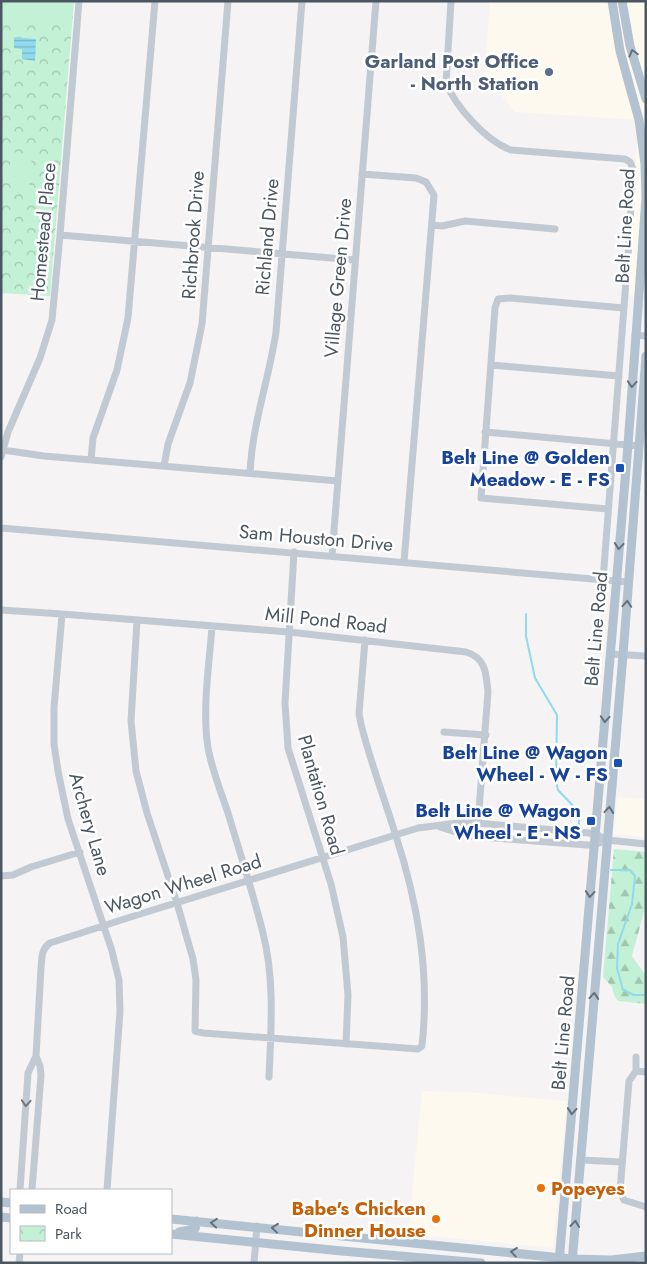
<svg xmlns="http://www.w3.org/2000/svg" width="647" height="1264" font-family="Jost,sans-serif">
<style>
.commercial{fill:#fdf9ef}
.forest{fill:url(#forest-firs)}
.park{fill:url(#park-crowns)}
.pitch{fill:#c3f1d5}
.water{fill:url(#water-rules)}
.lines{fill:none;stroke-linecap:round;stroke-linejoin:round}
.stream{stroke:#90daee;stroke-width:2}
.minor{stroke:#c1cad2;stroke-width:7}
.major{stroke:#b3c2d1;stroke-width:9}
.oneway{stroke:#64717d}
.oneway2{stroke:#6e7983}
.service-dot{fill:#5c6f8a;stroke:#fff;stroke-width:2}
.transit-dot{fill:#1a4fb4;stroke:#fff;stroke-width:2}
.food-dot{fill:#e8710a;stroke:#fff;stroke-width:2}
.labels{text-anchor:middle;dominant-baseline:central;stroke-width:5;stroke-linejoin:round;paint-order:stroke}
.service-label{font-size:19px;font-weight:bold;fill:#4e5e75;stroke:#fff;text-anchor:end}
.street-label{font-size:19px;fill:#4a5661;stroke:#fff}
.transit-label{font-size:19px;font-weight:bold;fill:#164399;stroke:#fff;text-anchor:end}
.food-label{font-size:19px;font-weight:bold;fill:#c56008;stroke:#fff;text-anchor:start}
</style>
<defs>
<pattern id="forest-firs" width="22" height="20" patternUnits="userSpaceOnUse" patternTransform="scale(1.25)"><rect width="22" height="20" fill="#c3f1d5"/><path d="M5 1l3.5 6h-7zM16 11l3.5 6h-7z" fill="#a0c6b0"/></pattern>
<pattern id="park-crowns" width="20" height="18" patternUnits="userSpaceOnUse" patternTransform="scale(1.25)"><rect width="20" height="18" fill="#c3f1d5"/><path d="M2 6a3 3 0 1 1 6 0M12 15a3 3 0 1 1 6 0" fill="none" stroke="#a0c6b0"/></pattern>
<pattern id="water-rules" width="6" height="5" patternUnits="userSpaceOnUse" patternTransform="scale(1.25)"><rect width="6" height="5" fill="#90daee"/><path d="M0 2.5h6" fill="none" stroke="#78b4c4"/></pattern>
</defs>
<rect width="100%" height="100%" fill="#f5f3f3"/>
<path class="commercial" d="M490 1H646V296L625 295 639 120 515 112 484 75Z
M617 797 646 799V837L614 834Z
M422 1091 467 1092 567 1101 553 1248 408 1234Z"/>
<path class="forest" d="M614 849 646 852V904L632 956 646 976V1004L618 1001 614 995 612 987 603 977Z"/>
<path class="park" d="M1 1H74L50 296 1 293Z"/>
<path class="pitch" d="M1 1H74L71 25 4 21 1 52Z
M11 152 32 154 29 191 13 190 15 176 9 175Z"/>
<path class="water" d="M14 37 36 39 35 61 22 59V49L14 48Z"/>
<g class="lines">
<path class="stream" d="M526 614V636L535 678 557 715 556 781 558 790 579 812V827
M611 870H630L635 876 632 904 618 944 617 968 623 990 634 995H646"/>
<path class="minor" d="M451 1 446 83C456 107 486 141 511 150L625 159 630 162 633 169 629 242 603 580
M362 174 416 178 426 182 434 195 404 562
M432 225 442 226 465 221 555 229
M60 235 355 260
M635 335 646 336
M491 365 619 376
M485 432 639 446
M3 450 44 456 338 481
M1 457 8 432 40 358 52 320 60 235 79 1
M91 460 93 438 117 370 128 318 155 1
M164 466 168 444 190 383 202 324 228 1
M250 473C252 425 269 379 276 332L302 1
M608 509 481 498 495 308 498 299 510 298 624 308
M1 528 628 582
M294 552 285 703 288 748 331 884 343 937 348 995 346 1044
M332 556 376 1
M1 610 62 614 289 632 466 652C486 658 486 673 488 692L477 836
M62 614 54 708V744L58 771 68 819 112 951 119 980 120 1011 107 1190
M137 621 131 721 136 771 147 813 177 903 193 959 196 980 195 1031 203 1033 418 1049 422 1046C430 972 418 903 395 833 384 797 370 761 361 724L359 714 365 640
M212 627C209 666 202 709 208 748 212 770 221 792 228 813 240 853 253 893 263 933 275 980 271 1030 269 1077
M610 654 646 656
M444 732 486 735
M440 827 468 836 587 845H594L607 840
M1 876 13 875 31 867 80 852
M636 1057V1071L629 1081 620 1191 624 1200 646 1207
M636 1071 646 1072
M581 1160 622 1162
M20 1190 28 1073 36 1056
M32 1190 41 1075 40 1066 36 1056 41 968C42 958 41 949 50 943L140 914 418 828 466 822 589 833 595 834 607 840 646 844
M19 1263 20 1253
M254 1263 257 1226"/>
<path class="major" d="M622 1 630 46 646 99
M1 1202 11 1203
M1 1217 11 1218
M171 1219 572 1259 611 1260 646 1256
M179 1232 195 1229 197 1221
M171 1234 342 1251 481 1263
M559 1263 628 445 646 198 645 164 639 120 620 51 612 1
M572 1263 623 655 646 356"/>
</g>
<defs><path id="oneway-chevron" d="M-2-3.5L2.5 0L-2 3.5" fill="none" stroke-width="1.6" stroke-linecap="round" stroke-linejoin="round" transform="scale(1.25)"/></defs>
<g class="oneway">
<use href="#oneway-chevron" transform="translate(633 53) rotate(-106)"/>
<use href="#oneway-chevron" transform="translate(632 384) rotate(94)"/>
<use href="#oneway-chevron" transform="translate(619 546) rotate(95)"/>
<use href="#oneway-chevron" transform="translate(627 604) rotate(-86)"/>
<use href="#oneway-chevron" transform="translate(605 719) rotate(94)"/>
<use href="#oneway-chevron" transform="translate(609 810) rotate(-85)"/>
<use href="#oneway-chevron" transform="translate(590 894) rotate(95)"/>
<use href="#oneway-chevron" transform="translate(594 996) rotate(-85)"/>
<use href="#oneway-chevron" transform="translate(572 1111) rotate(95)"/>
<use href="#oneway-chevron" transform="translate(214 1223) rotate(-175)"/>
<use href="#oneway-chevron" transform="translate(575 1224) rotate(-84)"/>
<use href="#oneway-chevron" transform="translate(275 1228) rotate(-174)"/>
<use href="#oneway-chevron" transform="translate(514 1252) rotate(-173)"/>
</g>
<use class="oneway2" href="#oneway-chevron" transform="translate(26 1103) rotate(94)"/>
<circle class="service-dot" cx="549" cy="72" r="5"/>
<g class="transit-dot">
<rect x="615" y="463" width="10" height="10" rx="2.5"/>
<rect x="613" y="758" width="10" height="10" rx="2.5"/>
<rect x="586" y="816" width="10" height="10" rx="2.5"/>
</g>
<g class="food-dot">
<circle cx="541" cy="1188" r="5"/>
<circle cx="436" cy="1219" r="5"/>
</g>
<g class="labels">
<g class="service-label">
<text x="539" y="61">Garland Post Office<tspan x="539" dy="22">- North Station</tspan></text>
</g>
<g class="street-label">
<text transform="translate(625 226) rotate(-87)">Belt Line Road</text>
<text transform="translate(43 232) rotate(-85)">Homestead Place</text>
<text transform="translate(193 235) rotate(-86)">Richbrook Drive</text>
<text transform="translate(267 237) rotate(-85)">Richland Drive</text>
<text transform="translate(338 278) rotate(-85)">Village Green Drive</text>
<text transform="translate(316 538) rotate(5)">Sam Houston Drive</text>
<text transform="translate(326 620) rotate(6)">Mill Pond Road</text>
<text transform="translate(596 629) rotate(-85)">Belt Line Road</text>
<text transform="translate(321 795) rotate(74)">Plantation Road</text>
<text transform="translate(90 824) rotate(74)">Archery Lane</text>
<text transform="translate(183 884) rotate(-17)">Wagon Wheel Road</text>
<text transform="translate(563 1033) rotate(-85)">Belt Line Road</text>
</g>
<g class="transit-label">
<text x="610" y="457">Belt Line @ Golden<tspan x="610" dy="22">Meadow - E - FS</tspan></text>
<text x="608" y="752">Belt Line @ Wagon<tspan x="608" dy="22">Wheel - W - FS</tspan></text>
<text x="581" y="810">Belt Line @ Wagon<tspan x="581" dy="22">Wheel - E - NS</tspan></text>
</g>
<g class="food-label">
<text x="551" y="1188">Popeyes</text>
<text x="426" y="1208" text-anchor="end">Babe's Chicken<tspan x="426" dy="22">Dinner House</tspan></text>
</g>
</g>
<rect width="647" height="1264" fill="none" stroke="#4a5661" stroke-width="5"/>
<rect x="10" y="1189" width="162" height="65" fill="#ffffff" stroke="#b7bbc0"/>
<rect x="20" y="1205" width="25" height="8" fill="#b3c2d1" stroke="#b7bbc0"/>
<text x="55" y="1214" font-size="15" fill="#4a5661">Road</text>
<rect x="20" y="1226" width="25" height="15" fill="url(#park-crowns)" stroke="#b7bbc0"/>
<text x="55" y="1239" font-size="15" fill="#4a5661">Park</text>
</svg>
